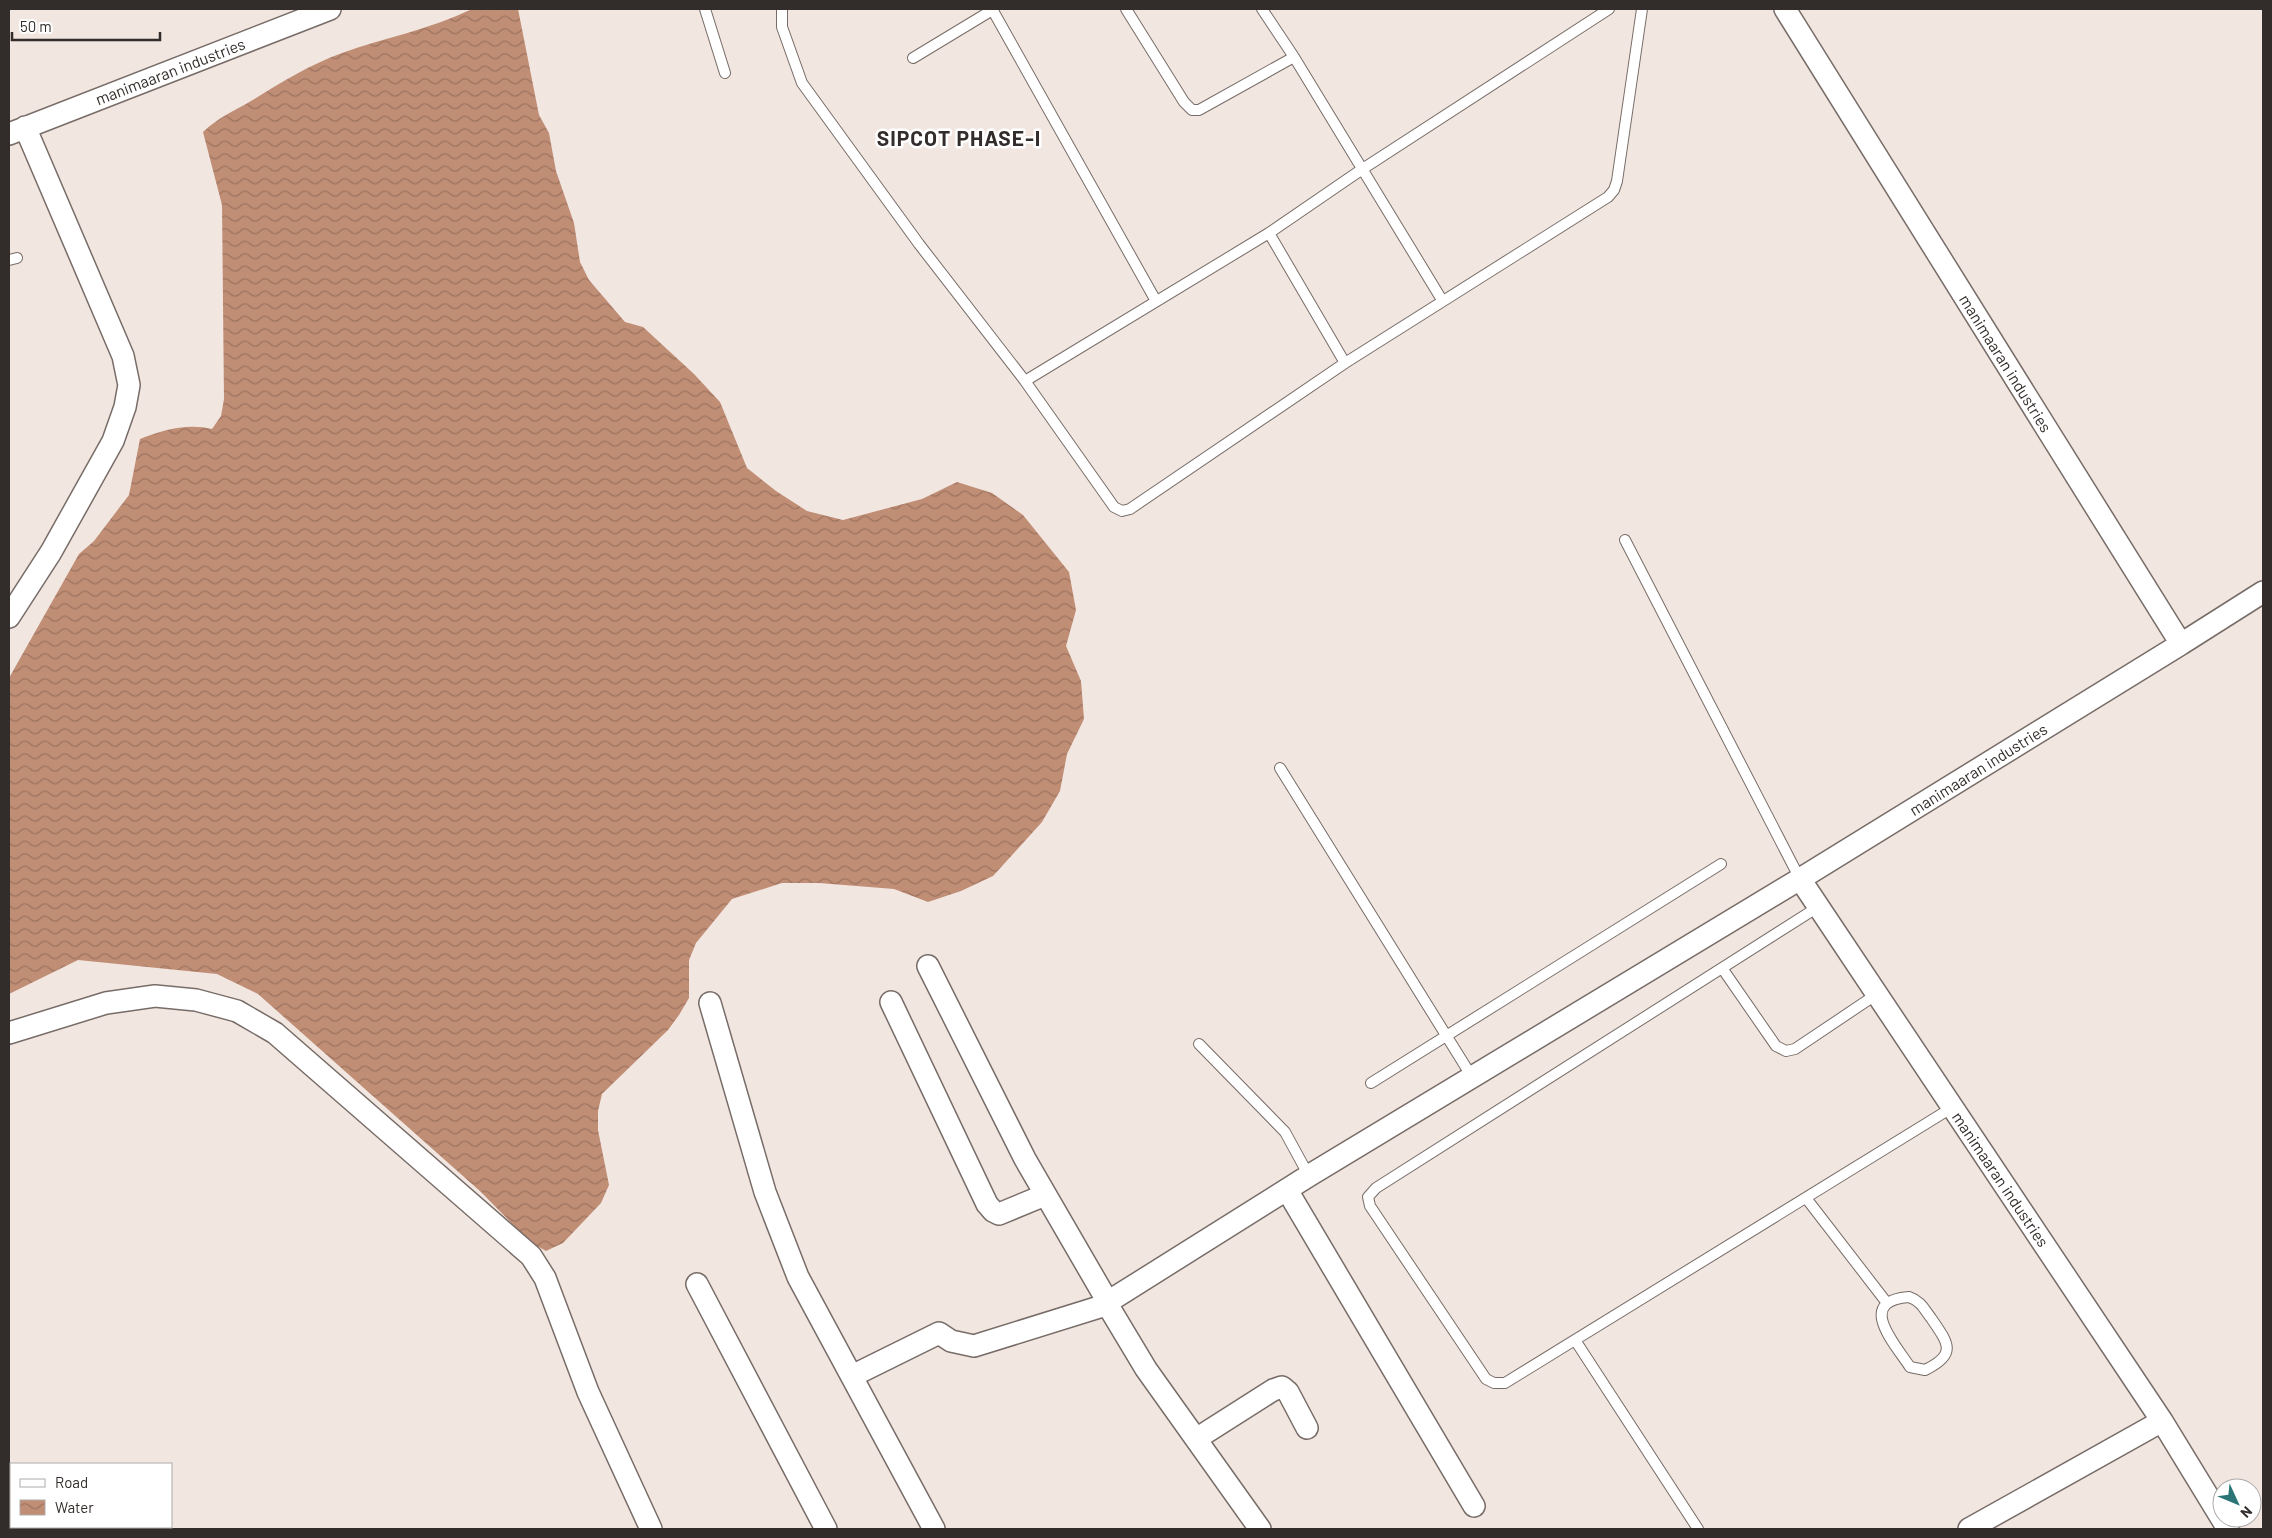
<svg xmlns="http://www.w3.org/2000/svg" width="2272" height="1538" font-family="Barlow,sans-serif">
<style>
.water{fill:url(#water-waves)}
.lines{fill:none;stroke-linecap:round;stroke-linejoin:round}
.service-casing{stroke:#776c67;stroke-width:12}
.minor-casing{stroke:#776c67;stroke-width:24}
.service{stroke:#fff;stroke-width:10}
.minor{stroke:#fff;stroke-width:21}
.labels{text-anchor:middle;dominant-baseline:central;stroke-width:5;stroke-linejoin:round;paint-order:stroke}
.street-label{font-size:16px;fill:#322d2b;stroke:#fff}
.district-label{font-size:21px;font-weight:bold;letter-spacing:1px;fill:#322d2b;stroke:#fff}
</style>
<defs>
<pattern id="water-waves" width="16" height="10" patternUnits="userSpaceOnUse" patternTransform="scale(1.25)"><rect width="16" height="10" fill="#c08d75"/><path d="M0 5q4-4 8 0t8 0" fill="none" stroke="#9d7460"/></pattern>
</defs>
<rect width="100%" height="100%" fill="#f2e6e0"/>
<path class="water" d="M472 9H518L539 115 549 133 556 171 574 223 580 262 589 280 625 322 643 327 694 374 720 402 747 468 776 491 807 511 843 520 922 499 957 482 992 493 1023 515 1069 572 1076 610 1066 646 1081 681 1084 719 1067 754 1060 791 1042 822 993 876 961 891 928 902 894 889 819 883H782L732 899 696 943 689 960V998L679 1015 668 1030 602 1094 598 1111V1130L609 1185 601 1203 563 1243 546 1251 530 1242 481 1192 258 994 217 974 78 960 9 994V678L79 554 94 541 129 495 140 439C163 430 187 423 212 429L221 416 224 399 222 205 203 132C219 117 232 112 251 101 280 83 309 65 342 53 384 38 431 29 472 9Z"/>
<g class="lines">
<g class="service-casing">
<path id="service" d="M705 9 725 73
M782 9V27L802 83 919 244 1025 381 1114 507 1122 511 1130 509 1345 363 1608 197 1614 190 1617 181 1642 9
M992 9 1156 301
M1126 9 1184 102 1192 110H1199L1294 57
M1262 9 1294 57 1442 300
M913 58 994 9
M1269 233 1345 363
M9 260 17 258
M1025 381 1269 233 1361 170 1609 9
M1625 540 1800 879
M1280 768 1472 1077
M1818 907 1376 1188 1368 1197 1370 1206 1486 1379 1494 1383H1505L1953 1107
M1722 968 1776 1046 1786 1051 1795 1049 1877 994
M1199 1044 1285 1132 1309 1176
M1371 1083 1721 864
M1806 1198 1887 1303
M1909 1297C1921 1301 1924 1309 1931 1318 1948 1343 1958 1354 1925 1370L1910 1367C1895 1344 1855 1301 1909 1297Z
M1575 1340 1698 1529"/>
</g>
<g class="minor-casing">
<path id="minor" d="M1785 9 2181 644 1800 879 2162 1421 2228 1529
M9 134 330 9
M9 617 51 552 113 441 125 407 129 385 123 356 25 127
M2181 644 2263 592
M891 1002 987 1204 993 1211 999 1214 1045 1195
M710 1003 765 1192 798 1277 934 1529
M9 1033 106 1003 155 996 196 1000 237 1011 275 1033 531 1256 545 1278 588 1392 651 1529
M1287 1190 1474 1506
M697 1284 826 1529
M852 1376 939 1333 951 1341 974 1346 1109 1304 1025 1159 928 966
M1196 1439 1273 1390 1282 1387 1288 1392 1307 1428
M1260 1529 1146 1369 1110 1309 1109 1304 1111 1300 1310 1175 1800 879
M1969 1529 2162 1421"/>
</g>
<use href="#service" class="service"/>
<use href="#minor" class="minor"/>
</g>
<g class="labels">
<g class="street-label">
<text transform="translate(170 71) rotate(-21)">manimaaran industries</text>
<text transform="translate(2006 363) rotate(58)">manimaaran industries</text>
<text transform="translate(1978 769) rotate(-32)">manimaaran industries</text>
<text transform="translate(2001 1179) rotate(56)">manimaaran industries</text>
</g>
<g class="district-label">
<text x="959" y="137">SIPCOT PHASE-I</text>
</g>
</g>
<rect width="2272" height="1538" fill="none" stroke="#322d2b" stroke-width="20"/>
<rect x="10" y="1463" width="162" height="65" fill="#ffffff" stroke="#adabaa"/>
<rect x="20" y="1479" width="25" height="8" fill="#ffffff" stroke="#adabaa"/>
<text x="55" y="1488" font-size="15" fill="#322d2b">Road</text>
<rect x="20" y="1500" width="25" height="15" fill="url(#water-waves)" stroke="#adabaa"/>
<text x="55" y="1513" font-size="15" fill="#322d2b">Water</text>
<g transform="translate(2237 1503) rotate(134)"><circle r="24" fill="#ffffff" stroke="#adabaa"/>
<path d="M0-4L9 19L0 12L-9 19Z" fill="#2b7576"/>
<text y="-8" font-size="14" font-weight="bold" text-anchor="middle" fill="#322d2b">N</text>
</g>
<path d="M12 32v8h148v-8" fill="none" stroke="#322d2b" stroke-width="2.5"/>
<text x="20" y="32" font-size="15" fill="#322d2b" stroke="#ffffff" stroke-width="4" paint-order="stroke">50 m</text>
</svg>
